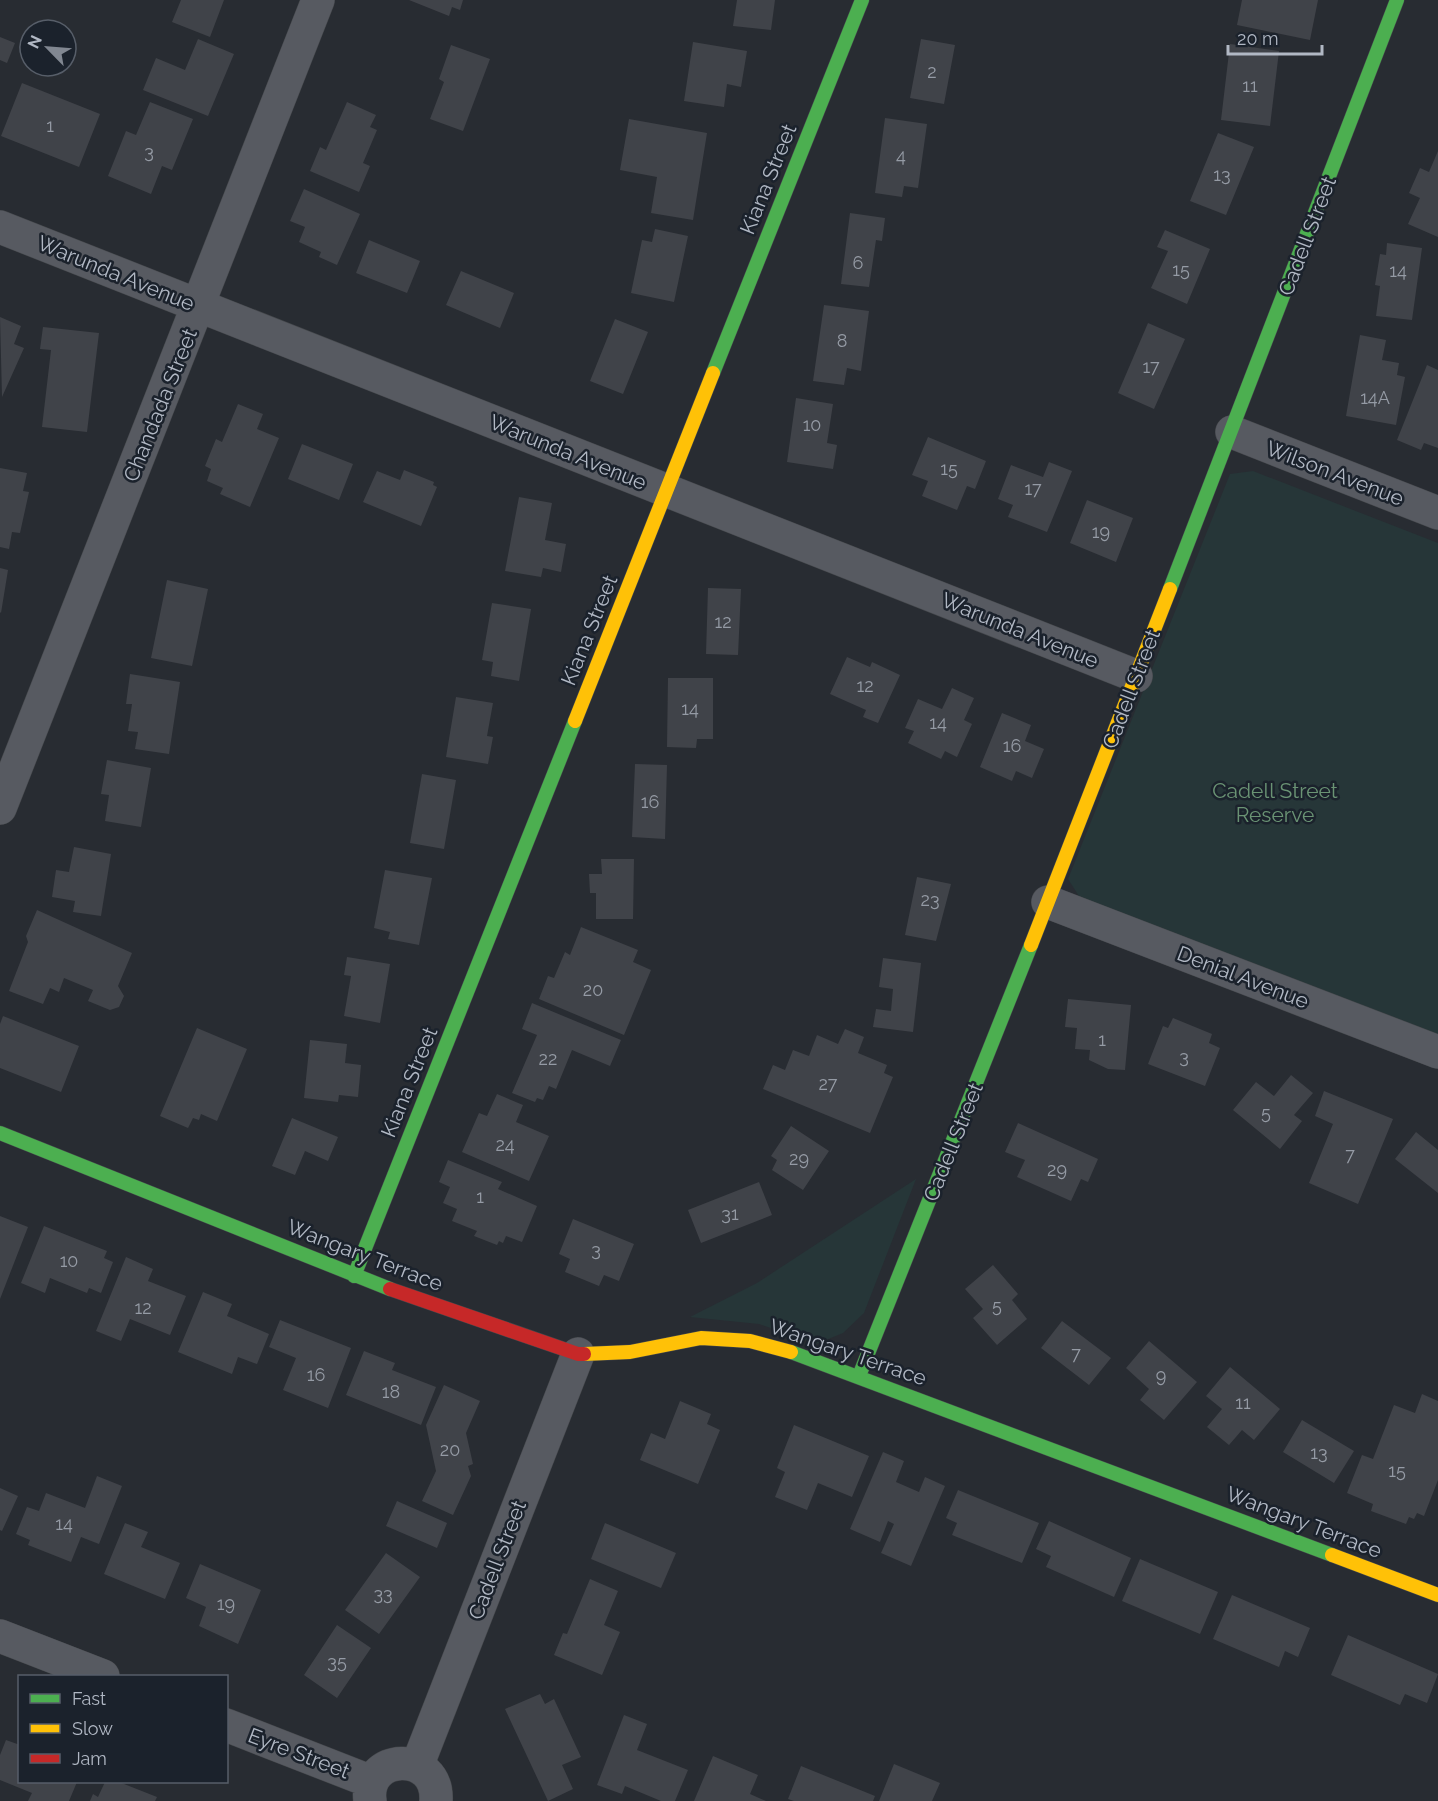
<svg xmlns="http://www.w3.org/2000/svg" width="1438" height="1801" font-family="Raleway,sans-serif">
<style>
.green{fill:#263638}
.building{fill:#404349}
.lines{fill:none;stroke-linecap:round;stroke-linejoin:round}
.street-casing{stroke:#44474b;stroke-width:34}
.fast-casing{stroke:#44474b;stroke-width:15}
.slow-casing{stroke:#44474b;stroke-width:15}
.jam-casing{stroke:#44474b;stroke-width:15}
.street{stroke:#575a61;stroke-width:33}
.fast{stroke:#4caf50;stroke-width:14}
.slow{stroke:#ffc107;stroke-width:14}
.jam{stroke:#c62828;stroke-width:14}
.labels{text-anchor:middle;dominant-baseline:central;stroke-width:5;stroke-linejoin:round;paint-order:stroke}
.number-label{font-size:18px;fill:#959ba5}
.street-label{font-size:21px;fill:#b1b8c4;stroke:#1b222c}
.park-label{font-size:21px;fill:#6a9374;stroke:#1b222c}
</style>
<rect width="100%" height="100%" fill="#282c32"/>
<path class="green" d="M1253 471 1438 543V1041L1084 904 1068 879 1230 474Z
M916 1179 864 1313 843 1333 816 1344 759 1324 690 1317 757 1283Z"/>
<path class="building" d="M181 0H224L210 37 172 22Z
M409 0H463L460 10 452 7 449 16Z
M737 0H775L771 30 733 26Z
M1242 0H1318L1310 40 1237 25Z
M0 37 15 43 7 63 0 60Z
M198 39 234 54 208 116 143 90 156 58 185 70Z
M921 39 955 45 944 104 910 98Z
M693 42 747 51 741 87 727 84 724 107 684 101Z
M1230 44 1279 51 1270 126 1221 120Z
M451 45 490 59 463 131 430 119 444 82 439 79Z
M22 83 100 114 79 167 1 136Z
M150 102 193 119 172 170 162 166 151 194 108 176 126 131 136 135Z
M347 102 376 115 370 127 377 130 363 163 370 166 359 192 310 171 320 147 326 150Z
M885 118 927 124 918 188 904 186 902 197 875 193Z
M629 119 707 133 693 220 651 213 657 177 620 170Z
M1218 133 1254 147 1226 215 1190 201Z
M1438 151V237L1408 224 1420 198 1409 193 1420 168 1429 172Z
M304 189 360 214 337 265 319 257 321 252 299 242 305 227 290 221Z
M850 213 885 218 882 241 876 240 869 287 841 284Z
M655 229 688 236 674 302 631 293 642 240 652 242Z
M1165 230 1210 249 1187 304 1151 288 1168 251 1157 247Z
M369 240 420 261 407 293 356 273Z
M1387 243 1422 248 1412 320 1376 316 1380 286 1375 285 1380 254 1386 255Z
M461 271 514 293 500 328 446 305Z
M824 305 869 311 861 371 847 368 844 385 813 381Z
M0 317 21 326 14 344 24 348 2 397Z
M615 319 648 332 623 394 590 381Z
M1148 323 1185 339 1154 409 1118 393Z
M43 327 99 333 87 432 42 427 51 350 40 349Z
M1360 335 1386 340 1382 360 1399 363 1397 375 1405 377 1396 425 1346 416Z
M1427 365 1438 370V448L1424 443 1421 450 1397 440Z
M796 398 833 404 827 443 837 445 833 469 787 462Z
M238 404 263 414 257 429 279 438 250 507 220 494 223 488 207 481 211 469 205 466 216 439 222 442Z
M928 437 986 461 975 489 967 486 957 510 922 496 928 481 912 475Z
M302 444 353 464 339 500 288 479Z
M1049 462 1072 471 1047 532 1008 517 1013 505 998 499 1011 465 1043 477Z
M0 468 27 473 23 491 29 492 20 533 12 532 9 549 0 547Z
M404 470 434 482 433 485 437 487 421 526 363 502 377 471 400 480Z
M519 497 552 503 545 540 566 544 561 572 543 568 541 577 505 571Z
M1087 500 1133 518 1116 562 1070 543Z
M0 568 8 570 1 613 0 612Z
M167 580 208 589 192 666 151 658Z
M708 588 741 589 738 655 706 654Z
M492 603 531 609 519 681 491 676 493 662 482 660Z
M847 657 870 667 872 662 900 675 878 723 863 717 866 710 830 694Z
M130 674 180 682 169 754 135 749 138 732 128 731 132 704H126Z
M668 678H713V739H697L696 748 667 747Z
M952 688 974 698 964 720 972 724 957 757 945 751 941 759 908 743 914 731 905 728 918 699 942 709Z
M456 697 493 703 487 736 493 737 488 764 446 757Z
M1002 713 1031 725 1025 741 1044 749 1032 778 1016 771 1012 781 980 767Z
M107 760 151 768 141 827 105 821 109 795 101 794Z
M635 764 667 765 665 839 632 837Z
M422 774 456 780 444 849 410 843Z
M74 847 111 854 101 916 73 912 75 901 52 897 56 870 69 872Z
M601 859H634L633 919H596V893H590L589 874H602Z
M385 870 432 878 419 945 388 939 390 932 374 928Z
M917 877 951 884 936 941 905 935Z
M37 910 132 953 118 986 124 996 119 1007 110 1010 88 1001 93 990 64 978 59 992 50 988 43 1004 9 991 28 942 26 936Z
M581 927 638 950 633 962 651 970 624 1035 539 999 548 976 554 978 565 952 570 955Z
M347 957 390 964 380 1023 344 1016 351 976 344 975Z
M883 958 921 963 913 1032 873 1027 876 1009 891 1011 893 989 879 987Z
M1068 999 1131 1005 1125 1070 1108 1069 1089 1060 1090 1050 1075 1049 1077 1028 1065 1027Z
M532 1003 621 1040 610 1066 572 1050 556 1089 549 1086 543 1100 537 1098 535 1102 512 1093 537 1035 522 1029Z
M3 1016 79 1046 61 1092 0 1068V1024Z
M1173 1018 1212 1034 1209 1043 1220 1048 1205 1086 1148 1064 1163 1026 1168 1028Z
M197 1028 247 1049 217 1121 201 1114 199 1120 193 1118 188 1128 160 1116Z
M845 1029 864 1037 858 1053 887 1065 884 1073 893 1077 870 1133 763 1089 773 1065 785 1070 793 1050 809 1056 817 1035 838 1044Z
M310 1040 347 1044 345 1063 361 1065 358 1097 339 1095 338 1102 304 1098Z
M1291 1075 1313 1093 1294 1115 1302 1121 1280 1149 1233 1110 1256 1082 1274 1096Z
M1324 1091 1393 1119 1358 1204 1309 1183 1333 1124 1315 1116Z
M497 1094 523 1105 516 1122 549 1136 529 1181 462 1152 479 1113 487 1116Z
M292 1118 338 1137 328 1161 305 1151 295 1175 272 1166Z
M1018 1123 1098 1159 1088 1182 1081 1179 1071 1201 1017 1177 1025 1160 1005 1152Z
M791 1126 829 1151 803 1190 772 1170 777 1160 771 1156Z
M1416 1132 1438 1150V1193L1395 1159Z
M448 1160 502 1182 498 1189 537 1206 522 1242 506 1236 503 1243 499 1241 497 1245 474 1236 477 1231 452 1221 457 1209 443 1203 450 1187 439 1182Z
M759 1182 772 1215 701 1243 688 1210Z
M0 1216 28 1227 0 1299Z
M573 1219 634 1244 619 1281 604 1275 599 1286 565 1272 570 1259 559 1254Z
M44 1226 107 1251 104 1258 113 1262 101 1293 89 1288 87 1293 50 1278 45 1293 21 1283Z
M126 1257 153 1269 148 1281 186 1296 170 1335 130 1319 121 1341 96 1331Z
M993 1265 1018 1294 1012 1300 1027 1319 997 1345 973 1318 983 1309 965 1289Z
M203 1292 232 1304 227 1316 269 1334 257 1364 238 1357 232 1374 178 1352Z
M280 1320 351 1348 328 1408 283 1390 296 1358 269 1347Z
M1062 1321 1111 1358 1089 1385 1041 1348Z
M1149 1341 1197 1382 1164 1420 1140 1400 1149 1389 1126 1368Z
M364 1351 395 1363 392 1370 436 1387 421 1425 346 1395Z
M1230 1367 1280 1409 1254 1440 1242 1430 1229 1445 1207 1427 1222 1409 1206 1396Z
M444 1385 480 1401 466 1433 473 1464 468 1466 471 1476 453 1515 422 1501 436 1471 426 1425Z
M1422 1394 1438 1401V1480L1424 1516 1417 1513 1414 1519 1409 1517 1406 1524 1371 1511 1373 1504 1347 1493 1362 1455 1373 1459 1394 1405 1415 1413Z
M680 1401 711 1414 707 1424 720 1430 698 1484 640 1460 651 1433 665 1439Z
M1302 1420 1354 1451 1334 1483 1283 1452Z
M794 1425 869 1456 852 1497 818 1483 807 1510 775 1497 785 1472 777 1468Z
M883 1452 904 1461 896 1482 919 1492 925 1477 945 1486 911 1566 881 1553 894 1524 888 1521 880 1542 850 1529Z
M97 1476 122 1486 99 1544 81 1537 71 1562 28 1545 30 1540 16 1534 27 1507 39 1511 46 1493 85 1508Z
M0 1488 18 1496 2 1531 0 1530Z
M958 1490 1039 1523 1022 1563 952 1535 957 1523 946 1518Z
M397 1501 447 1523 437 1548 386 1526Z
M1049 1521 1131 1558 1114 1597 1046 1567 1051 1556 1036 1549Z
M125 1523 148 1532 141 1547 180 1563 165 1599 104 1574Z
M605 1523 676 1553 661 1588 591 1559Z
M386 1553 420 1577 379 1634 345 1610Z
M1140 1559 1218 1592 1200 1634 1122 1601Z
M200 1564 261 1590 238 1644 199 1626 206 1607 186 1598Z
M590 1579 618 1591 604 1625 620 1632 602 1675 554 1655 563 1633 567 1634Z
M1232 1595 1310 1628 1298 1657 1285 1651 1279 1667 1213 1639Z
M337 1625 371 1648 337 1698 304 1675Z
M1348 1635 1438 1674 1427 1703 1405 1694 1400 1705 1331 1675Z
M540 1694 545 1704 554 1699 581 1757 562 1765 573 1789 548 1801 505 1709Z
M624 1715 647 1724 637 1750 688 1770 675 1801H661L625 1786 622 1794 597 1785Z
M6 1740 20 1745V1782H77L69 1801H28L32 1793 0 1780V1755Z
M713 1756 758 1775 750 1794 766 1801H694Z
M894 1764 940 1783 932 1801H879Z
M801 1766 875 1796 873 1801H794L788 1799Z
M105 1782H119L157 1797 155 1801H90L93 1794 98 1797Z"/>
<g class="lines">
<g class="street-casing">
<path id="street" d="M0 227 1136 676
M1232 432 1438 513
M0 808 318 0
M1048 902 1438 1052
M0 1636 103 1676
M226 1725 372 1782
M417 1766 578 1354
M370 1801C363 1753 439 1749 436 1801"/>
</g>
<g class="fast-casing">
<path id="fast" d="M713 373 862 0
M1170 589 1397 0
M0 1133 390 1289
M354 1276 575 721
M791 1352 1332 1555
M859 1376 1031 945"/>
</g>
<g class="slow-casing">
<path id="slow" d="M575 721 713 373
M1031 945 1170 589
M584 1354 630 1352 701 1338 750 1341 791 1352
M1332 1555 1438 1595"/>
</g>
<g class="jam-casing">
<path id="jam" d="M390 1289 578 1354H584"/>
</g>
<use href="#street" class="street"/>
<use href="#fast" class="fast"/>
<use href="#slow" class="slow"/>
<use href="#jam" class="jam"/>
</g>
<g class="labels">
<g class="number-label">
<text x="932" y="71">2</text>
<text x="1250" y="85">11</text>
<text x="50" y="125">1</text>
<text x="149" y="151">3</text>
<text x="901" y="155">4</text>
<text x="1222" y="174">13</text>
<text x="858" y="262">6</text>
<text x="1181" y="269">15</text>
<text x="1398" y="270">14</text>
<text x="842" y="340">8</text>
<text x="1151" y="366">17</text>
<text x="1375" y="397">14A</text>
<text x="812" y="424">10</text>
<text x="949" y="468">15</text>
<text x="1033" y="488">17</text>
<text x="1101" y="531">19</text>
<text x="723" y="621">12</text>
<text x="865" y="685">12</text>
<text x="690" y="708">14</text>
<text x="938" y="722">14</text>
<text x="1012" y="745">16</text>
<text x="650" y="801">16</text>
<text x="930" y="899">23</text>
<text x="593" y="989">20</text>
<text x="1102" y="1039">1</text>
<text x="1184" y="1056">3</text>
<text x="548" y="1058">22</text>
<text x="828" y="1083">27</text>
<text x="1266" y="1112">5</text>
<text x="505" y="1144">24</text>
<text x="1350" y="1154">7</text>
<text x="799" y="1158">29</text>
<text x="1057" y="1169">29</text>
<text x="480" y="1196">1</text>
<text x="730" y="1213">31</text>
<text x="596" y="1249">3</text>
<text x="69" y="1260">10</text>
<text x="997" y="1305">5</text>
<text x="143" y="1307">12</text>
<text x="1076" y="1353">7</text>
<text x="316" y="1374">16</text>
<text x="1161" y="1375">9</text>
<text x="391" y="1391">18</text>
<text x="1243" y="1402">11</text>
<text x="450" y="1449">20</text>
<text x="1319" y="1452">13</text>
<text x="1397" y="1470">15</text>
<text x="64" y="1523">14</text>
<text x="383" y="1593">33</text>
<text x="226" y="1603">19</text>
<text x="337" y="1661">35</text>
</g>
<g class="street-label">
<text transform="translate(768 179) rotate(-68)">Kiana Street</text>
<text transform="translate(1307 236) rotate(-69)">Cadell Street</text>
<text transform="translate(116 273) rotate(22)">Warunda Avenue</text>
<text transform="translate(160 405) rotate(-68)">Chandada Street</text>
<text transform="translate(568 452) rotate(22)">Warunda Avenue</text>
<text transform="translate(1335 473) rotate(21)">Wilson Avenue</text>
<text transform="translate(589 630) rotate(-68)">Kiana Street</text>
<text transform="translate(1020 630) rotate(22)">Warunda Avenue</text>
<text transform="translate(1131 689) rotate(-69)">Cadell Street</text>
<text transform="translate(1243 977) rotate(21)">Denial Avenue</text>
<text transform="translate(409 1082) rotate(-68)">Kiana Street</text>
<text transform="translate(953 1142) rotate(-68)">Cadell Street</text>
<text transform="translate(365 1255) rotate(21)">Wangary Terrace</text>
<text transform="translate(848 1352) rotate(19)">Wangary Terrace</text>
<text transform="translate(1304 1522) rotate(21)">Wangary Terrace</text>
<text transform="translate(497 1560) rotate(-69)">Cadell Street</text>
<text transform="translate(299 1753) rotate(21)">Eyre Street</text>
</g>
<g class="park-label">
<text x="1275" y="790">Cadell Street<tspan x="1275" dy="24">Reserve</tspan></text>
</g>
</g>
<rect x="18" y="1675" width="210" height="108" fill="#1b222c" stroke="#575e69" stroke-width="1.5"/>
<rect x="30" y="1694" width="30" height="9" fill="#4caf50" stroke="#575e69" stroke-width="1.5"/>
<text x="72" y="1705" font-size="18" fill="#b1b8c4">Fast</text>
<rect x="30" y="1724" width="30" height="9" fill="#ffc107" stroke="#575e69" stroke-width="1.5"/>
<text x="72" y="1735" font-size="18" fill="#b1b8c4">Slow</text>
<rect x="30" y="1754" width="30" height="9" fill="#c62828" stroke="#575e69" stroke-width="1.5"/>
<text x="72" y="1765" font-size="18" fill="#b1b8c4">Jam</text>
<g transform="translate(48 48) rotate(295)"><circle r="28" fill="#1b222c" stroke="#575e69" stroke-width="1.5"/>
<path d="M0-4.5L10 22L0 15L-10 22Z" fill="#818791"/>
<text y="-9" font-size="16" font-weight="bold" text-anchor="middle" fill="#b1b8c4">N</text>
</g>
<path d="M1228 45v9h94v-9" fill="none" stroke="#b1b8c4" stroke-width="3"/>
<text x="1237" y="45" font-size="18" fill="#b1b8c4" stroke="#1b222c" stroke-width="4.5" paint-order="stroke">20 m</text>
</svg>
